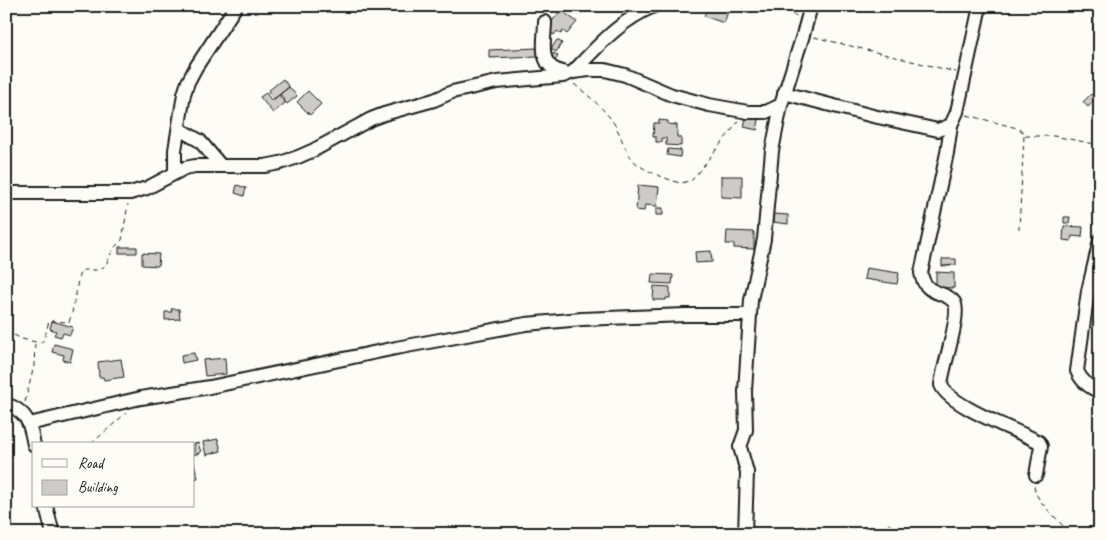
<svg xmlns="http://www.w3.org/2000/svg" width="1106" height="540" font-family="Caveat,sans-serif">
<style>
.building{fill:#cccbc8;stroke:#1c1c1c}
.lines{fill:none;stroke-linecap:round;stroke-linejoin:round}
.minor-casing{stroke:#1c1c1c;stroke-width:16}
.path{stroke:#1c1c1c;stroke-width:1;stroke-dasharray:5 4;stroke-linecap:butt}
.minor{stroke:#fdfcf7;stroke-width:12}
</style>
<rect width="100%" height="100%" fill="#fdfcf7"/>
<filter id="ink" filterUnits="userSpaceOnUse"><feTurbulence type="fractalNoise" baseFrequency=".02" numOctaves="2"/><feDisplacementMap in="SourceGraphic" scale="10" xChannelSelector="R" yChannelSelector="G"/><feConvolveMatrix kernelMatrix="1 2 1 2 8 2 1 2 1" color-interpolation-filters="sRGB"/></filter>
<g filter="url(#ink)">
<path class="building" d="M708 6H730L724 23 704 16Z
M561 10 577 22 567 34 563 31 561 34 557 31 554 35 546 29Z
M1095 16 1100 17V31L1093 30Z
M557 40 562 43 556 52 551 49Z
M538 48V56L489 58V50Z
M554 53 558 56 553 64 549 61Z
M283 79 289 87 274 99 268 91Z
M289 87 297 96 287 104 280 94Z
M308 91 321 104 310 115 297 102Z
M266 93 272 101 279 95 285 103 273 113 260 97Z
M1091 94 1096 99 1088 107 1083 102Z
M746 117 759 120 757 130 744 127Z
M659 120 668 121V124L677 125V137H681V146L666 145V138H662V142H656V137H653L654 123H659Z
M668 149 681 150 680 157 667 155Z
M721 176H742V198L721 197Z
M237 185 246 188 244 196 235 193Z
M638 185 659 187 657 206 645 205 644 211 636 210Z
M656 208H663V215H656Z
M773 214 788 215V224L772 222Z
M1064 217H1070L1069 223H1064Z
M1064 226 1083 227 1082 237 1072 236 1071 241 1063 240Z
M727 231 754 232V249L734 248V244H726Z
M119 247H137V253H119Z
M711 251 712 262 696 263 695 252Z
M142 253 159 254 158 266 142 265Z
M942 259H956V265L942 266Z
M866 268 899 273 897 284 864 279Z
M936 272 954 273V288L936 287Z
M652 274 673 275 672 284 651 283Z
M654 286 670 287V298H666V300H653Z
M171 309H179L180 319 165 320V312H172Z
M52 321 73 327 70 335 63 333 61 337 54 335 56 331 50 329Z
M54 344 73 349 70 362 63 360 64 355 52 352Z
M6 351H8L9 376 6 377Z
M194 353 196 360 182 363 181 355Z
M225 358 226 374 205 376 203 360Z
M121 359 124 377 104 380 103 377H99L98 362Z
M218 439 221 451 206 455 203 442Z
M198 443 201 452 194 455V444Z
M194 463 198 478 194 479Z
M889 524 893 527 888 533 884 531Z"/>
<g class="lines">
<g class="minor-casing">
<path id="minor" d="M545 22C545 36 539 60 553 68 557 71 563 72 568 74
M573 72C599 45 619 21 654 6
M784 93 873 116 938 130 951 125 957 112 980 6
M951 125 947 153 921 273C925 297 945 290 954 302 962 313 942 369 941 385 949 406 1017 430 1039 442L1041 446 1036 475
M179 129 200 141 221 166
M175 173V150L184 94 188 82 196 67 236 6
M6 193H130L147 188 185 168 195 166H265L280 163 298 157 314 150 371 119 384 114 434 100 452 92 497 82 563 76 573 72 589 70H605L625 75 672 95 709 105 748 112H766L781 105
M1100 240 1088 291 1077 371C1082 382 1089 387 1100 392
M6 404C28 412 30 424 34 445
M29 424 141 398 210 387 396 348 526 324 582 319 685 315H750
M46 506 53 534
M745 534 747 472 740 447 746 430 745 391 751 300 764 239 772 151 781 105 803 35 811 6"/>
</g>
<path class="path" d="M766 6 797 16
M814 37 956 72
M574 84C589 96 604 108 615 125 622 137 624 151 635 162 646 172 663 177 676 182L682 183 692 180 739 121
M967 115 1017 128 1022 131 1024 136 1019 229
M1025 136H1054L1100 145
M6 331 22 339 40 343 44 340 49 321 69 322 72 313 79 275 83 270H99L106 265 113 249 122 240 128 204
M25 402 34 366 35 343
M91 444 126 413
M1034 486C1037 506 1059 516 1068 534"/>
<use href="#minor" class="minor"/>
</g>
</g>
<rect width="1106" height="540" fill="none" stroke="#fdfcf7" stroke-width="25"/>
<rect x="12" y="12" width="1081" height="515" fill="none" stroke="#1c1c1c" stroke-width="2" filter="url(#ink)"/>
<rect x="32" y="442" width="162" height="65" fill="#fdfcf7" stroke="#a3a29f"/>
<rect x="42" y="459" width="25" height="8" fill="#fdfcf7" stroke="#a3a29f"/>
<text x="78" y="468" font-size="15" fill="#1c1c1c">Road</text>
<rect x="42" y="480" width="25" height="15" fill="#cccbc8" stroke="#a3a29f"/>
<text x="78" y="492" font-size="15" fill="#1c1c1c">Building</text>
</svg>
